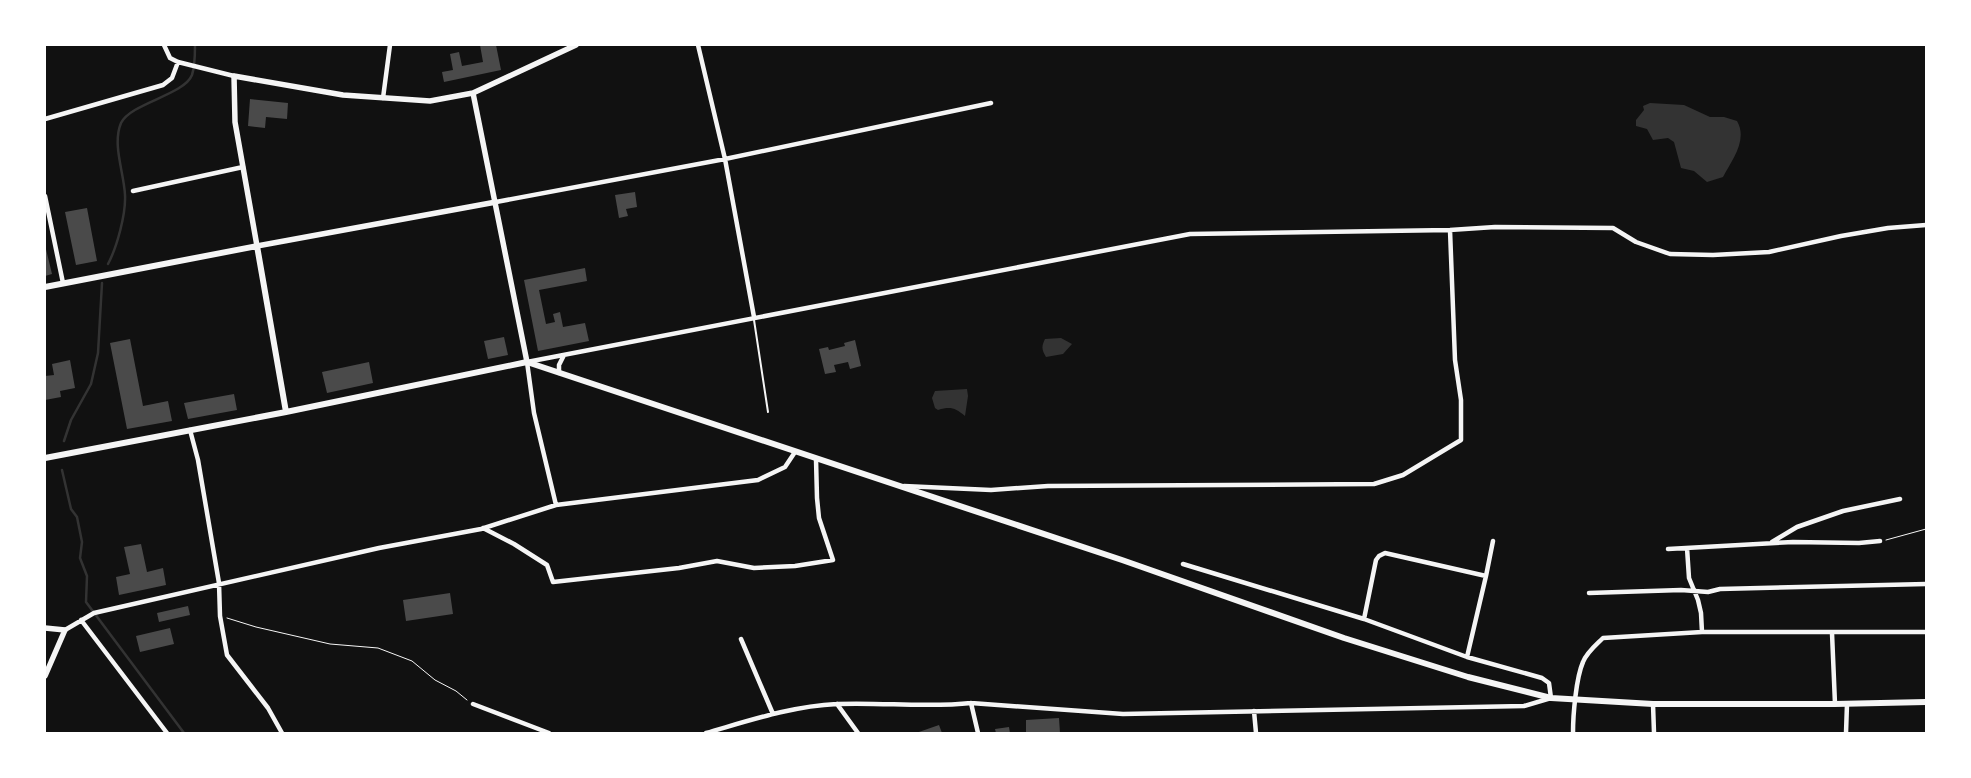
<svg xmlns="http://www.w3.org/2000/svg" width="1971" height="778" font-family="'PT Sans Narrow',sans-serif">
<style>
.water{fill:#333}
.lines{fill:none;stroke-linecap:round;stroke-linejoin:round}
.stream{stroke:#333;stroke-width:2.5}
.building{fill:#4a4a4a}
.path{stroke:#f5f5f5;stroke-width:1}
.service{stroke:#f5f5f5;stroke-width:2}
.minor{stroke:#f5f5f5;stroke-width:4.5}
.tertiary{stroke:#f5f5f5;stroke-width:5.5}
.secondary{stroke:#f5f5f5;stroke-width:6}
</style>
<rect width="100%" height="100%" fill="#111"/>
<path class="water" d="M1650 103 1684 105 1710 117H1724L1737 121C1748 140 1732 160 1723 177L1707 182 1694 171 1681 168 1674 142 1668 138 1653 140 1647 129 1636 126V120L1644 110 1643 106Z
M1061 338 1072 344 1063 354 1046 357C1042 350 1041 347 1045 339Z
M967 389 968 396 965 416C955 408 951 406 938 410L935 408 932 398 935 391Z"/>
<g class="lines">
<path class="stream" d="M108 264C117 247 126 214 125 195 124 172 112 145 121 123 131 103 184 95 192 75 195 66 195 55 195 45
M64 441 71 420 91 384 98 353 102 283
M62 470 71 509 77 517 82 542 80 558 87 576 86 602 184 733"/>
</g>
<path class="building" d="M480 45H496L501 70 444 82 442 72 453 70 450 54 459 52 462 66 483 62Z
M250 99 288 103 287 119 266 117 265 128 248 126Z
M635 192 637 207 626 209 628 216 619 218 615 195Z
M87 208 97 261 76 265 65 212Z
M45 245 52 274 45 276Z
M585 268 587 281 539 290 546 324 555 322 553 314 560 312 563 327 585 323 589 341 538 351 524 280Z
M504 337 508 355 488 359 484 341Z
M130 339 143 406 168 401 172 421 127 429 110 343Z
M855 340 861 366 850 369 848 362 834 365 836 372 825 374 819 349 828 347 829 350 845 346 844 343Z
M70 360 75 388 60 391 61 397 45 400V376L54 375 52 364Z
M369 362 373 383 327 393 322 372Z
M234 394 237 410 188 419 184 403Z
M141 544 147 572 163 568 166 585 119 595 116 577 130 574 124 547Z
M450 593 453 614 406 621 403 600Z
M188 606 190 615 159 622 157 613Z
M170 628 174 644 140 652 136 636Z
M1059 718 1060 733H1026V720Z
M939 725 942 733H916Z
M1009 727 1010 733H996L995 729Z"/>
<g class="lines">
<path class="path" d="M1886 540 1926 529
M227 618 256 627 330 644 378 648 412 661 435 680 456 691 467 700"/>
<path class="service" d="M754 320 768 412"/>
<path class="minor" d="M164 45 170 58 178 62 234 76
M698 45 725 159 754 317
M383 98 390 45
M45 119 163 85 172 78 178 62
M133 191 243 167
M45 196 63 283
M496 202 725 159 991 103
M559 373V365L564 355
M190 430 198 460 219 583 220 616 227 655 268 708 282 733
M904 486 991 490 1048 486 1374 484 1403 475 1461 440V400L1455 360 1450 230
M556 505 534 413 527 362 1190 234 1450 230 1495 227 1613 228 1636 242 1670 254 1713 255 1769 252 1841 236 1888 228 1926 225
M483 528 514 544 547 565 553 582 679 568 717 561 754 568 795 566 833 560 819 518 817 498 816 459
M1772 542 1797 527 1843 511 1900 499
M1687 548 1689 578 1698 600 1701 613 1702 632
M1668 549 1793 542 1859 543 1880 541
M1486 576 1493 541
M1589 593 1681 590 1708 592 1720 589 1926 584
M1364 619 1376 560 1379 556 1385 553 1486 576 1467 657
M81 620 167 733
M65 630 94 613 379 548 481 529 556 505 758 480 785 467 795 452
M1832 633 1835 704
M741 639 773 714
M971 703 978 733
M473 704 549 733
M837 704 858 733
M1653 704 1654 733
M1254 711 1256 733
M706 733C748 721 792 706 837 704 882 702 927 708 971 703L1123 714 1524 706 1551 698 1549 683 1542 678 1467 657 1364 619 1183 564
M1573 733C1573 715 1576 678 1583 662 1587 652 1596 645 1603 638L1702 632H1926
M1846 733 1847 704"/>
<path class="tertiary" d="M473 93 527 362
M496 202 257 246 235 122 234 76 343 95 430 101 473 93 576 45
M45 628 65 630 45 676"/>
<path class="secondary" d="M45 287 257 246 286 412
M45 458 286 412 527 362 1122 560 1344 638 1468 677 1551 698 1653 704H1835L1926 702"/>
</g>
<rect width="1971" height="778" fill="none" stroke="#ffffff" stroke-width="92"/>
</svg>
